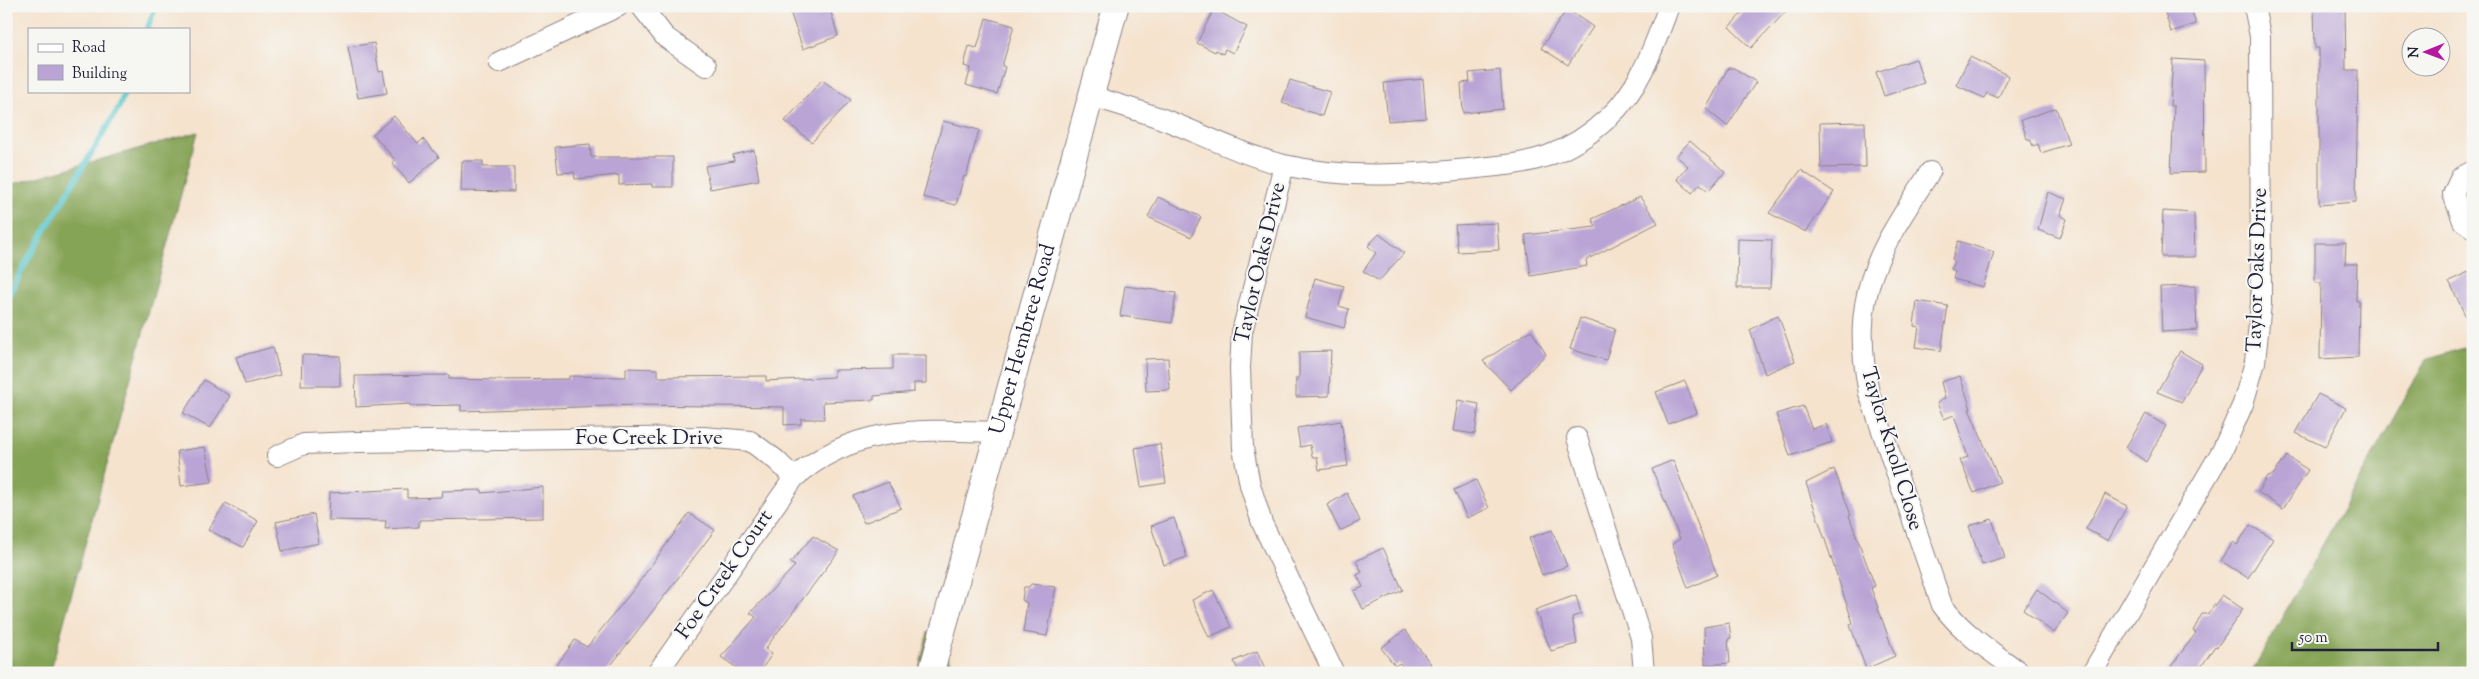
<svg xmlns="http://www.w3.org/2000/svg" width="2479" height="679" font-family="'Sorts Mill Goudy',serif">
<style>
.forest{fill:#86a457;stroke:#546349}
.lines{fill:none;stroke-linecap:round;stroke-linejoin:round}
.stream{stroke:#5ac8ce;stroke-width:5.5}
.building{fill:#baa4d5}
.minor-casing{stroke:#8c8284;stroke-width:22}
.tertiary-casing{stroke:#8c8284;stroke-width:27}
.minor{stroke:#fff;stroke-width:20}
.tertiary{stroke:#fff;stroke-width:25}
.labels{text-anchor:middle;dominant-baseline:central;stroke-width:4;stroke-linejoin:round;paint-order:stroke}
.street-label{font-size:21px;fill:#22223b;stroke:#f6f6f2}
</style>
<rect width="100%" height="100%" fill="#f6f6f2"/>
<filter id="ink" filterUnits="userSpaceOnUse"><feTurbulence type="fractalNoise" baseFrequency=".02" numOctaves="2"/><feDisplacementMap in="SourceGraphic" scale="10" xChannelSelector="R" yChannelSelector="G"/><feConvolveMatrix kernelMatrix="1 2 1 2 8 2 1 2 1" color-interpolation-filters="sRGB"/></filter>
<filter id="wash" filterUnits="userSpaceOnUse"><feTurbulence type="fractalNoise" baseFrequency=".0096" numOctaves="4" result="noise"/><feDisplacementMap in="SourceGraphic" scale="20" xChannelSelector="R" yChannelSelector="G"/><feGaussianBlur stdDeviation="1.12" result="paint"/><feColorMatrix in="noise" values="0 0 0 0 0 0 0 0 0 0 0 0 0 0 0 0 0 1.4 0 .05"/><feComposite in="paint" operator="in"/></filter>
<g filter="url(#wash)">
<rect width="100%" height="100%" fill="#f5e3ce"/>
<path class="forest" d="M198 132 50 673H6V186Z
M2473 345V673H2251L2426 360Z
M928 632 959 673H918Z"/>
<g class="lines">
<path class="stream" d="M147 29 156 6
M6 301 28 259 119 107 125 91"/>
</g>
<g id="blocks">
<path class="building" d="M788 6H829L838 36 803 49Z
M1749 6H1791L1751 48 1729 27Z
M2163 6H2190L2196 24 2171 32Z
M2314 6H2345L2346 70H2358L2356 202 2319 205V48H2315Z
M1214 9 1247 27 1233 53 1225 49 1223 54 1216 50 1215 52 1197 43Z
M1567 9 1593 27 1568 65 1541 48Z
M986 18 1014 26 1002 66 1005 67 997 94 966 85 971 68 964 66 969 46 977 48Z
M374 43 379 72 383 71 387 93 358 98 348 47Z
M1970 57 2009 76 1998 98 1987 93 1984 98 1956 85Z
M1916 59 1924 83 1884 96 1876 72Z
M2173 59 2204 61 2205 172 2171 173 2174 106H2170Z
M1728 68H1734L1756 82 1727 126 1706 109Z
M1500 70 1503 109 1463 113 1461 83 1470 82 1469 73Z
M1423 79 1426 118 1388 121 1384 83Z
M822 80 851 100 812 142 785 121Z
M1290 80 1330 92 1322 116 1282 103Z
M2056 108 2069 144 2041 153 2038 144 2033 146 2030 139H2027L2021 120Z
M394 116 418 144 423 139 439 157 409 183 392 163 395 160 373 134Z
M943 121 979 130 966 177 964 176 956 205 923 197Z
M1865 122 1866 167 1821 168 1820 123Z
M1690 141 1725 172 1708 191 1700 184 1692 193 1677 179 1688 166 1676 156Z
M590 144 591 157H673V187H652V184L619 185V175L575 179 574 172 558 173 555 147Z
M754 150 759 180 710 189 705 166 734 161 733 155Z
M462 161H483V167H514V192L461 191Z
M1801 170 1834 192 1806 232 1769 213Z
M2048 192 2066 199 2060 215 2067 219 2060 238 2038 230Z
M1158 197 1201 217 1191 237 1148 217Z
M1640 197 1658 223 1586 260 1587 266 1531 276 1525 235 1596 227 1592 219Z
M2163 211 2194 213 2195 257H2161Z
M1497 223 1499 250 1458 252 1455 225Z
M1379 234 1404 253 1379 281 1363 271 1376 253 1368 246Z
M1738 239 1772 240 1770 288H1737Z
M1958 241 1994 252 1983 287 1953 279 1955 272 1951 269 1954 261 1952 259Z
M2315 243H2346L2345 264H2357L2356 301H2359L2358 357 2320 359 2321 283H2315Z
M2473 270V332L2449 281Z
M1315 278 1344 286 1339 306 1349 309 1344 328 1305 317Z
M1125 286 1176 293 1172 323 1120 316Z
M2195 286 2197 330 2162 332 2160 287Z
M1917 301 1948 306 1941 351 1916 347 1919 327 1914 326Z
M1778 315 1795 361 1765 374 1750 330Z
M1580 318 1615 329 1606 360 1570 349Z
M1531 330 1546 354 1511 390 1483 361Z
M273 347 280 375 245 384 236 357Z
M1331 351 1329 396 1296 397V378H1299V352Z
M2180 351 2202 364 2182 402 2157 392Z
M302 355 340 356V386H301Z
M893 355H926V383H914V392L874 396V400L823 402 824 419H801V424L784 425V407L638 405 461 411V405L410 406V404L356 407 355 376 449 375V379L499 380 569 379V376L626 377V368L658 369V377L766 376V381L834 377V370L893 369Z
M1168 358 1170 390 1146 391 1145 359Z
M1960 376 1971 409H1969L2000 482 1974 493 1960 460 1968 457 1954 415 1944 419 1937 403 1945 398 1941 382Z
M204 380 230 396 210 428 183 413Z
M1685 381 1697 413 1668 424 1656 392Z
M2318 394 2346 408 2325 447 2296 433Z
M1458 400 1479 404 1475 434 1453 431Z
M1803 406 1812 429 1826 424 1832 442 1790 456 1776 414Z
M2146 414 2166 426 2146 462 2126 447Z
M1341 421 1348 466 1319 470 1317 457H1312L1310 445 1300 447 1297 428Z
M1160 444 1166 483 1141 487 1135 448Z
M205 447 212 482 181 486 177 451Z
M2287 456 2308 470 2283 509 2258 492 2267 476 2273 475Z
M1673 460 1717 575 1688 588 1672 544 1680 539 1652 469Z
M1834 469 1851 515 1849 516 1875 586 1871 588 1895 656 1866 669 1850 625 1853 623 1806 483Z
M1476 480 1489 508 1467 518 1454 490Z
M888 482 901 508 864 523 853 496Z
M543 487V518L419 520V527L385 529 386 521 328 520 329 493 407 489V498L441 497 442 491 482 490V493Z
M1347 493 1360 521 1340 531 1327 505Z
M2105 494 2127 506 2108 541 2086 529Z
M226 503 258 521 243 547 208 530Z
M689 513 715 530 605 673H551L575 640 587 647 634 589Z
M314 514 319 543 282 551 276 522Z
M1174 518 1187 557 1164 565 1151 526Z
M1992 519 2005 558 1982 565 1969 526Z
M2250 525 2273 539 2248 578 2221 561 2233 542 2237 545Z
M1552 530 1567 566 1542 575 1529 538Z
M813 536 839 551 765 649 772 654 759 673H744L721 657 756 617 750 613 795 566 790 563Z
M1383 548 1403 590 1363 609 1354 591 1363 587 1357 575 1362 572 1356 561Z
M1031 584 1056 587 1047 636 1023 632 1027 603 1022 600 1024 587H1029Z
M2037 589 2068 613 2054 633 2023 610Z
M1213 590 1231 627 1209 637 1192 600Z
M1576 595 1581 614 1572 617 1577 644 1551 651 1535 610Z
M2222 595 2243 609 2217 647 2215 646 2197 673H2166L2196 633 2193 631 2202 614H2208Z
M1729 623 1731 638 1728 639 1730 663 1705 665 1704 627Z
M1405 630 1431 664 1419 673H1407L1400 663 1395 666 1381 648Z
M1257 651 1267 673H1239L1234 661Z"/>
</g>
</g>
<g filter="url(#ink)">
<use href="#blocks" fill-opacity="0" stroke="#8c8284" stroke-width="1"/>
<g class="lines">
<g class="minor-casing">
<path id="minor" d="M641 6 665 37 706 66
M499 62 619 6
M1091 96C1114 103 1137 110 1160 118 1201 133 1241 155 1284 165 1345 179 1406 175 1469 169 1495 166 1521 165 1547 156 1569 148 1591 134 1608 118 1640 89 1654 46 1669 6
M1284 165 1242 332 1240 368 1243 448 1250 485 1262 523 1334 673
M2473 171 2461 177 2453 194 2463 221 2473 228
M1930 172C1878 253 1849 292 1869 393L1942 605C1963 634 1992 652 2021 673
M1577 438 1641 638 1644 673
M277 456 304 444 357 442 703 437 750 441 776 460 794 478
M657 673 794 478C856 424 921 430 998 432
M2092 673 2223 449 2243 404 2255 362 2261 303 2260 36 2254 6"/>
</g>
<g class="tertiary-casing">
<g id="tertiary">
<path id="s1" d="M931 673 1116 6"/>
</g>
</g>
<use href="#minor" class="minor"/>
<use href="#tertiary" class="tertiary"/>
</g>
</g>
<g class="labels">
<g class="street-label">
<text transform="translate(1261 263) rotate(-77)">Taylor Oaks Drive</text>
<text transform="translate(2258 270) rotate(-88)">Taylor Oaks Drive</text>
<text stroke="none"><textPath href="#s1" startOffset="346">Upper Hembree Road</textPath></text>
<text x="649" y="439">Foe Creek Drive</text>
<text transform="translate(1891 449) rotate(73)">Taylor Knoll Close</text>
<text transform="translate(725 575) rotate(-55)">Foe Creek Court</text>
</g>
</g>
<rect width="2479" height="679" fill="none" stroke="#f6f6f2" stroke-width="25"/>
<rect x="28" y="28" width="162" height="65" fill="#f6f6f2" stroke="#a1a1a9"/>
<rect x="38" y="44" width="25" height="8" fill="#ffffff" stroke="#a1a1a9"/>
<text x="72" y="52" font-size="15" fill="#22223b">Road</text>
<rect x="38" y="65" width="25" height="15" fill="#baa4d5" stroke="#a1a1a9"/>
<text x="72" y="78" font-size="15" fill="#22223b">Building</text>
<g transform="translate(2426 52) rotate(269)"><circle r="24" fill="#f6f6f2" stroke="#a1a1a9"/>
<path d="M0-4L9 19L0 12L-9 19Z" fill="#b5179e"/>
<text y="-8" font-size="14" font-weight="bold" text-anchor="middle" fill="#22223b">N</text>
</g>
<path d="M2292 642v8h146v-8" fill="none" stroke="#22223b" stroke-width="2.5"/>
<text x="2299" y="642" font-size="15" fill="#22223b" stroke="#f6f6f2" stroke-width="4" paint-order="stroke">50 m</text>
</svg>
